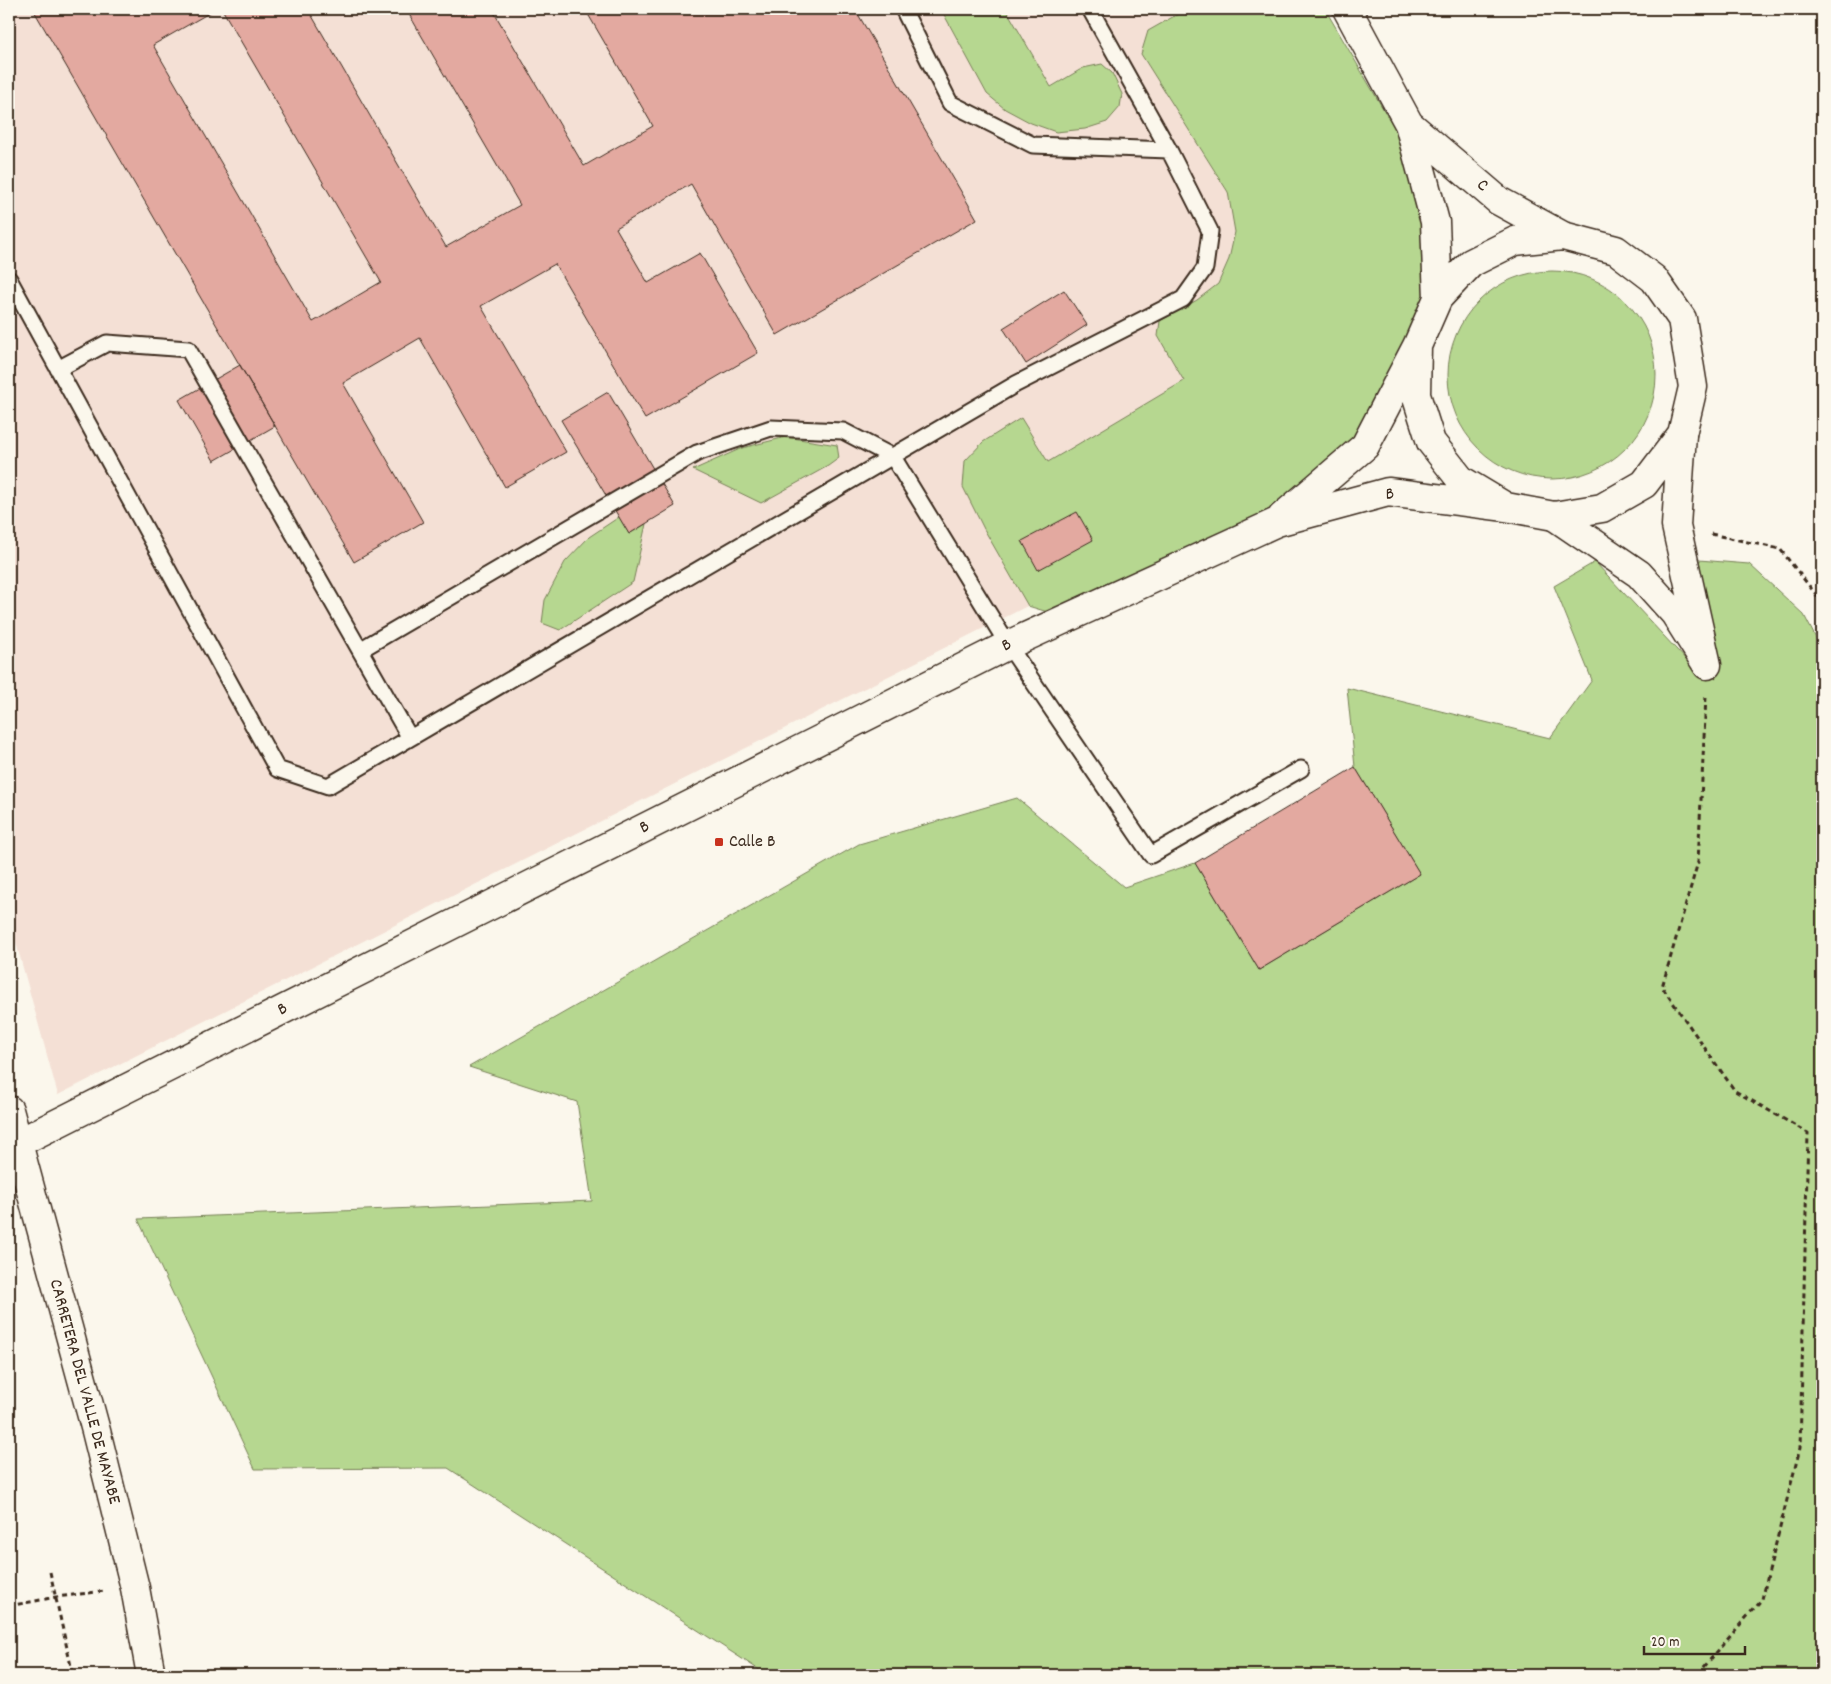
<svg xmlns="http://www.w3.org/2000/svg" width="1831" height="1684" font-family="Dekko,sans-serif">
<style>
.built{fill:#f4e0d5}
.green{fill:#b6d790;stroke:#788057}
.building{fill:#e3a9a0;stroke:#3b2a1e}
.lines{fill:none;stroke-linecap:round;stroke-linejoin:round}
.lane-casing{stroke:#3b2a1e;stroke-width:19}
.street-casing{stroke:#3b2a1e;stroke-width:31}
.secondary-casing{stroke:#3b2a1e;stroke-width:31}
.path{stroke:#3b2a1e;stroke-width:3;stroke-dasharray:5 4;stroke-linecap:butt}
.lane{stroke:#fbf7ec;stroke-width:15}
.street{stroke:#fbf7ec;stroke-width:28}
.secondary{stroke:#fbf7ec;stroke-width:28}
.poi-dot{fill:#c8321e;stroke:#fbf7ec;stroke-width:2}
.labels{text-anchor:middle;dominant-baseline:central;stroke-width:4.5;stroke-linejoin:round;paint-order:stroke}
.street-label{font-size:18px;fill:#3b2a1e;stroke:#fbf7ec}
.poi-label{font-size:18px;fill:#3b2a1e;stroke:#fbf7ec;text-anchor:start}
</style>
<rect width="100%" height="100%" fill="#fbf7ec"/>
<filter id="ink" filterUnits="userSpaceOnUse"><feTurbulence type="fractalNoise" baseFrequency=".02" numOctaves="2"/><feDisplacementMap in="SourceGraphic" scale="10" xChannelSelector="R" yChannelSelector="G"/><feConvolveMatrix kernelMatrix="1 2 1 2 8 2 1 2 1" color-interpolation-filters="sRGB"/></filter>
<g filter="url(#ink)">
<path class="built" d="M9 9H1286L1325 456 58 1095 9 917Z"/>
<path class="green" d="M941 9H1006L1051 87 1083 68 1102 64 1112 73 1122 94 1120 107 1107 122 1085 129 1056 132 1031 123 1005 109 987 94Z
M1175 9H1325L1406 148 1428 225 1431 299 1357 445 1300 495 1051 613 1028 606 984 529 963 487 965 461 983 442 1021 418 1048 462 1184 381 1158 336 1160 321 1197 300 1218 284 1229 259 1235 232 1228 192 1141 54 1148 31 1178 14Z
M1448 375a104 104 0 1 1 208 0a104 104 0 1 1-208 0Z
M786 437 837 445 839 458 828 466 761 503 693 470 742 448Z
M619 517 629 534 646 524 633 582 560 630 542 623 545 600 565 562 589 537Z
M1699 560 1749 564 1804 615 1822 650V1675H767L448 1468 255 1469 138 1219 592 1201 577 1102 469 1067 859 844 1017 798 1124 887 1195 863 1259 970 1420 874 1355 767 1347 688 1550 738 1592 680 1554 586 1595 562 1690 664 1716 669Z"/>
<path class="building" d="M33 9H216L153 45 313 322 381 282 222 9H308L446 247 520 205 406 9H492L584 166 653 126 585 9H855L977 219 777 335 691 184 616 228 648 283 700 253 758 353 645 419 555 264 481 306 566 452 505 487 420 338 343 383 423 522 354 562Z
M1064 290 1087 325 1026 364 1003 328Z
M240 365 275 426 214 461 179 400Z
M608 392 675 506 629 534 561 420Z
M1077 512 1093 540 1038 570 1022 541Z
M1355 767 1420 874 1259 970 1195 863Z"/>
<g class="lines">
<g class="lane-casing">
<path id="lane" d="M903 9 950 103 1033 145 1169 150
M9 279 277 769 328 786 1016 384 1183 299 1205 268 1210 231 1169 150 1090 9
M58 369 107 343 188 349 410 738
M360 650 697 453 771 428 843 431 893 457 1008 645 1151 855 1301 769"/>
</g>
<g class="street-casing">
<path id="street" d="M1554 516 1639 574 1675 614 1707 665 1676 526 1682 434"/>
</g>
<g class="secondary-casing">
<path id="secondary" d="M1347 9 1409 124 1435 222 1438 298
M1409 124 1499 201 1563 236
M1282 517 1365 446 1417 346 1438 298 1471 263 1515 241 1563 236 1616 250 1654 279 1682 319 1693 387 1682 434 1644 484 1602 508 1554 516 1506 507 1461 480 1431 442 1416 395 1417 346
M9 1110 96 1431 135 1588 151 1675
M18 1143 1008 645 1277 522 1388 492 1506 507"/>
</g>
<path class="path" d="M1711 534 1780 549 1822 602
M50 1572 73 1675
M9 1606 56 1597 105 1591
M1698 1674 1762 1599 1800 1448 1808 1133 1735 1091 1662 987 1698 862 1706 696"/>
<use href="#lane" class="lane"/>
<use href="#street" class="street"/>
<use href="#secondary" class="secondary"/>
</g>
</g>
<rect class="poi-dot" x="714" y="837" width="10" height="10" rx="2.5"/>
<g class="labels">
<g class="street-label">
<text transform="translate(1482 186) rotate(41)">C</text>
<text transform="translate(1390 495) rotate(-2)">B</text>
<text transform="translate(1007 646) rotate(-26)">B</text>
<text transform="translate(645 828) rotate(-27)">B</text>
<text transform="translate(283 1010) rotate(-27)">B</text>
<text transform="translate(84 1392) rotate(75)">CARRETERA DEL VALLE DE MAYABE</text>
</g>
<g class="poi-label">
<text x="729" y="842">Calle B</text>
</g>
</g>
<rect width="1831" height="1684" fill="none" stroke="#fbf7ec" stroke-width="30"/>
<rect x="15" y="15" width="1801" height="1654" fill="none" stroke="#3b2a1e" stroke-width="2" filter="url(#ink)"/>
<path d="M1644 1646v8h101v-8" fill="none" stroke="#3b2a1e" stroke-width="2.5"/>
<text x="1651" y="1646" font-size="15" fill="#3b2a1e" stroke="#fbf7ec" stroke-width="4" paint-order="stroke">20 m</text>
</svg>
